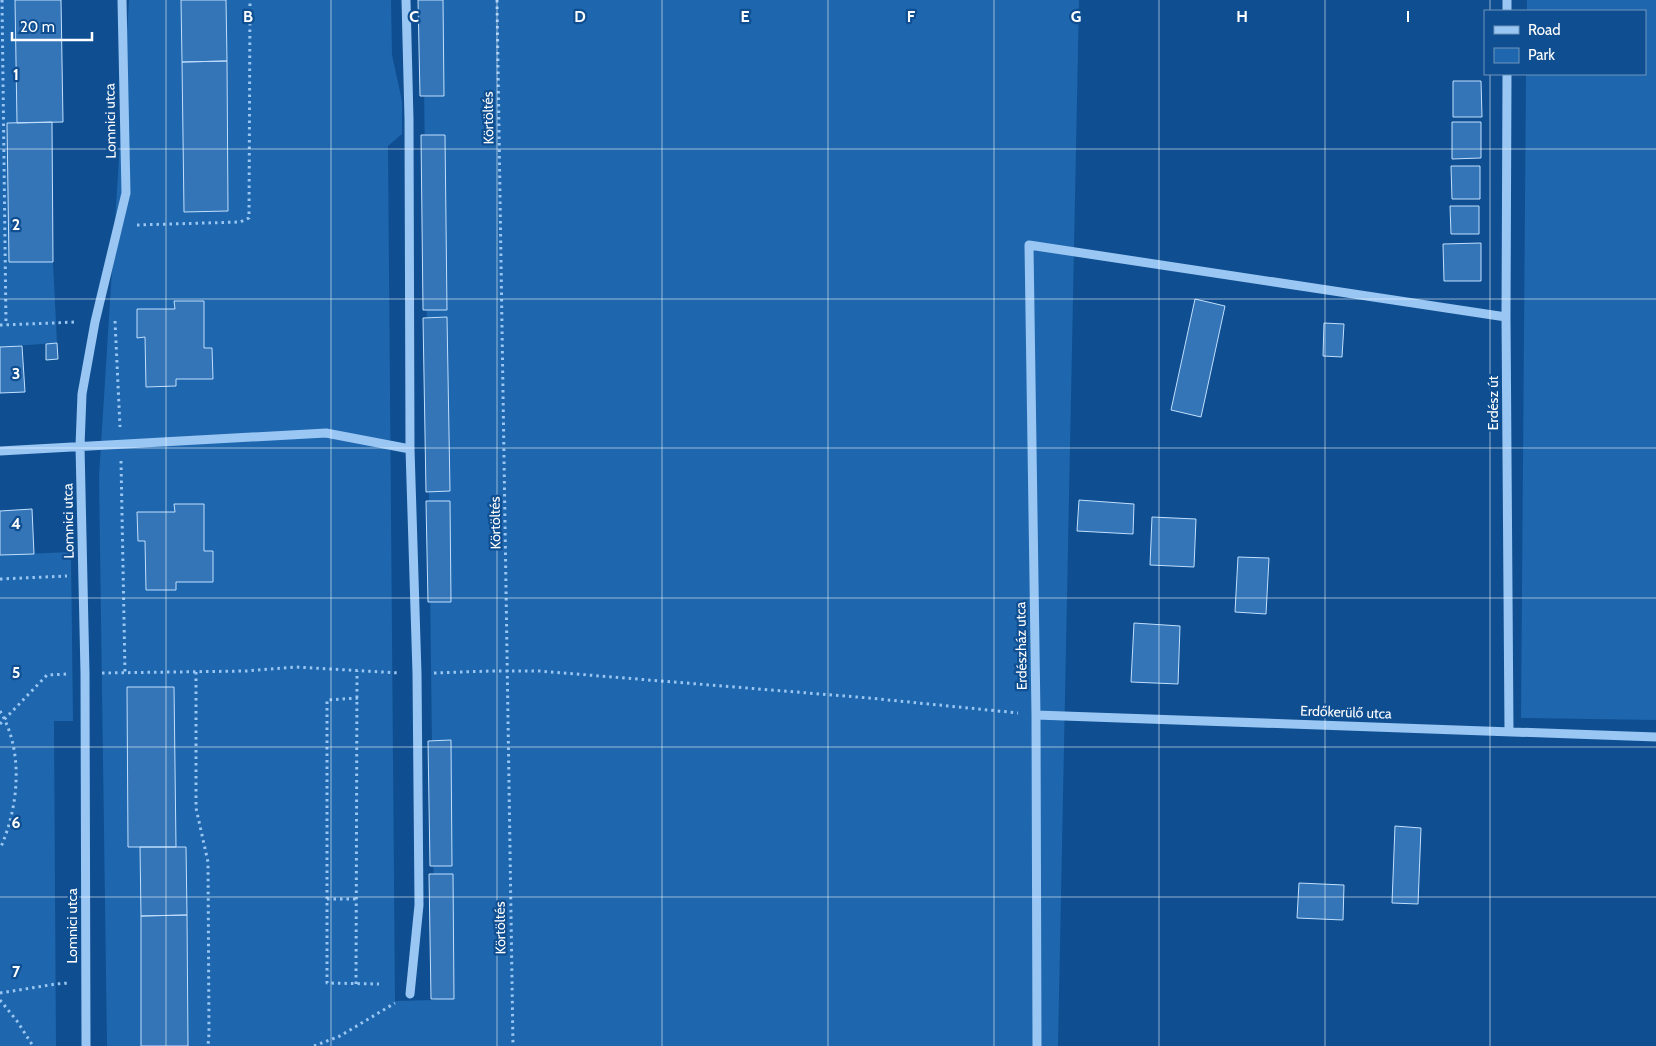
<svg xmlns="http://www.w3.org/2000/svg" width="1656" height="1046" font-family="Cabin,sans-serif">
<style>
.green{fill:#1e66ad}
.building{fill:#3475b7;stroke:#c0dffe}
.lines{fill:none;stroke-linecap:round;stroke-linejoin:round}
.path{stroke:#99c6f3;stroke-width:3;stroke-dasharray:2.5 4;stroke-linecap:butt}
.minor{stroke:#99c6f3;stroke-width:9}
.grid{fill:none;stroke:#fff;stroke-width:1;stroke-opacity:0.55}
.labels{text-anchor:middle;dominant-baseline:central;stroke-width:4.5;stroke-linejoin:round;paint-order:stroke}
.street-label{font-size:14px;fill:#fff;stroke:#0f4e90}
.grid-label{font-size:16px;text-anchor:middle;font-weight:bold;fill:#fff;stroke:#0f4e90;stroke-width:4.5;stroke-linejoin:round;paint-order:stroke}
</style>
<rect width="100%" height="100%" fill="#0f4e90"/>
<path class="green" d="M0 0H15L17 123H7L9 262H53L57 343 0 347Z
M129 0H391L392 55 402 101V134L388 146 395 1001 435 1000 423 0H1079L1058 1046H107L99 476Z
M1527 0H1656V720L1521 718 1526 74H1645V11H1527Z
M71 552 73 721H54L56 1046H0V555Z"/>
<path class="building" d="M15 0H61L63 122 17 123Z
M181 0H226L227 61 182 62Z
M418 0H443L444 96H420Z
M227 61 228 211 184 212 182 62Z
M1453 81H1481L1482 117H1453Z
M52 122 53 262H9L7 123Z
M1452 122H1481V158L1452 159Z
M421 135H445L447 310H423Z
M1451 166H1480V199H1452Z
M1450 206H1479V234H1451Z
M1481 243V281H1444L1443 244Z
M1195 299 1225 306 1201 417 1171 410Z
M174 301H204V348H212L213 379H176V386L146 387 145 337 137 338V309H175Z
M447 317 450 491 426 492 423 318Z
M1324 323 1344 324 1342 357 1323 356Z
M57 343 58 359 46 360V344Z
M22 346 25 392 0 393V347Z
M1079 500 1134 504 1133 534 1077 531Z
M426 501H450L451 602H428Z
M174 504H204V551H213V582H176V590H146L145 541H138L137 512H175Z
M32 509 34 554 0 555V511Z
M1152 517 1196 519 1194 567 1150 565Z
M1238 557 1269 558 1266 614 1235 612Z
M1134 623 1180 626 1178 684 1131 682Z
M127 687H174L176 847H128Z
M451 740 452 866H430L428 741Z
M1395 826 1421 828 1418 904 1392 903Z
M140 847H186L187 915 141 916Z
M429 874H453L454 999H431Z
M1299 883 1344 885 1343 920 1297 918Z
M187 915 188 1046H141V916Z"/>
<g class="lines">
<path class="path" d="M2 0 6 325
M497 0 513 1046
M137 225 240 222 249 218 250 0
M115 321 120 427
M0 325 77 322
M121 461 125 673
M0 579 67 576
M196 672V808L208 862 209 1034 208 1046
M102 673 246 671 296 667 400 673
M434 673 490 671H539L869 698 1018 713
M358 698 327 700V983L379 984
M0 711C24 751 19 807 0 849
M0 724 47 675 68 674
M327 899H357
M356 984 357 671
M0 993 56 984 69 983
M0 1000 17 1021 33 1046
M314 1046 340 1036 395 1003"/>
<path class="minor" d="M406 0 409 119 410 449 417 673 419 905 410 994
M1507 11V0
M1507 74 1506 317 1509 731
M0 451 326 433 410 449
M1036 715 1656 737
M86 1046 85 673 80 446 82 394 95 322 126 193 122 0
M1037 1046 1036 715 1029 245 1506 317"/>
</g>
<path class="grid" d="M166 0V1046M331 0V1046M497 0V1046M662 0V1046M828 0V1046M994 0V1046M1159 0V1046M1325 0V1046M1490 0V11M1490 74V1046M0 149H1656M0 299H1656M0 448H1656M0 598H1656M0 747H1656M0 897H1656"/>
<g class="labels">
<g class="street-label">
<text transform="translate(488 118) rotate(-91)">Körtöltés</text>
<text transform="translate(110 121) rotate(-91)">Lomnici utca</text>
<text transform="translate(1493 403) rotate(-90)">Erdész út</text>
<text transform="translate(68 521) rotate(-91)">Lomnici utca</text>
<text transform="translate(495 523) rotate(-91)">Körtöltés</text>
<text transform="translate(1021 646) rotate(-91)">Erdészház utca</text>
<text transform="translate(1346 712) rotate(2)">Erdőkerülő utca</text>
<text transform="translate(72 926) rotate(-90)">Lomnici utca</text>
<text transform="translate(500 928) rotate(-91)">Körtöltés</text>
</g>
</g>
<g class="grid-label">
<text x="248" y="22">B</text>
<text x="414" y="22">C</text>
<text x="580" y="22">D</text>
<text x="745" y="22">E</text>
<text x="911" y="22">F</text>
<text x="1076" y="22">G</text>
<text x="1242" y="22">H</text>
<text x="1408" y="22">I</text>
<text x="16" y="80">1</text>
<text x="16" y="230">2</text>
<text x="16" y="379">3</text>
<text x="16" y="529">4</text>
<text x="16" y="678">5</text>
<text x="16" y="828">6</text>
<text x="16" y="977">7</text>
</g>
<rect x="1484" y="10" width="162" height="65" fill="#0f4e90" stroke="#6f95bc"/>
<rect x="1494" y="26" width="25" height="8" fill="#99c6f3" stroke="#6f95bc"/>
<text x="1528" y="35" font-size="15" fill="#ffffff">Road</text>
<rect x="1494" y="48" width="25" height="15" fill="#1e66ad" stroke="#6f95bc"/>
<text x="1528" y="60" font-size="15" fill="#ffffff">Park</text>
<path d="M12 32v8h80v-8" fill="none" stroke="#ffffff" stroke-width="2.5"/>
<text x="20" y="32" font-size="15" fill="#ffffff" stroke="#0f4e90" stroke-width="4" paint-order="stroke">20 m</text>
</svg>
